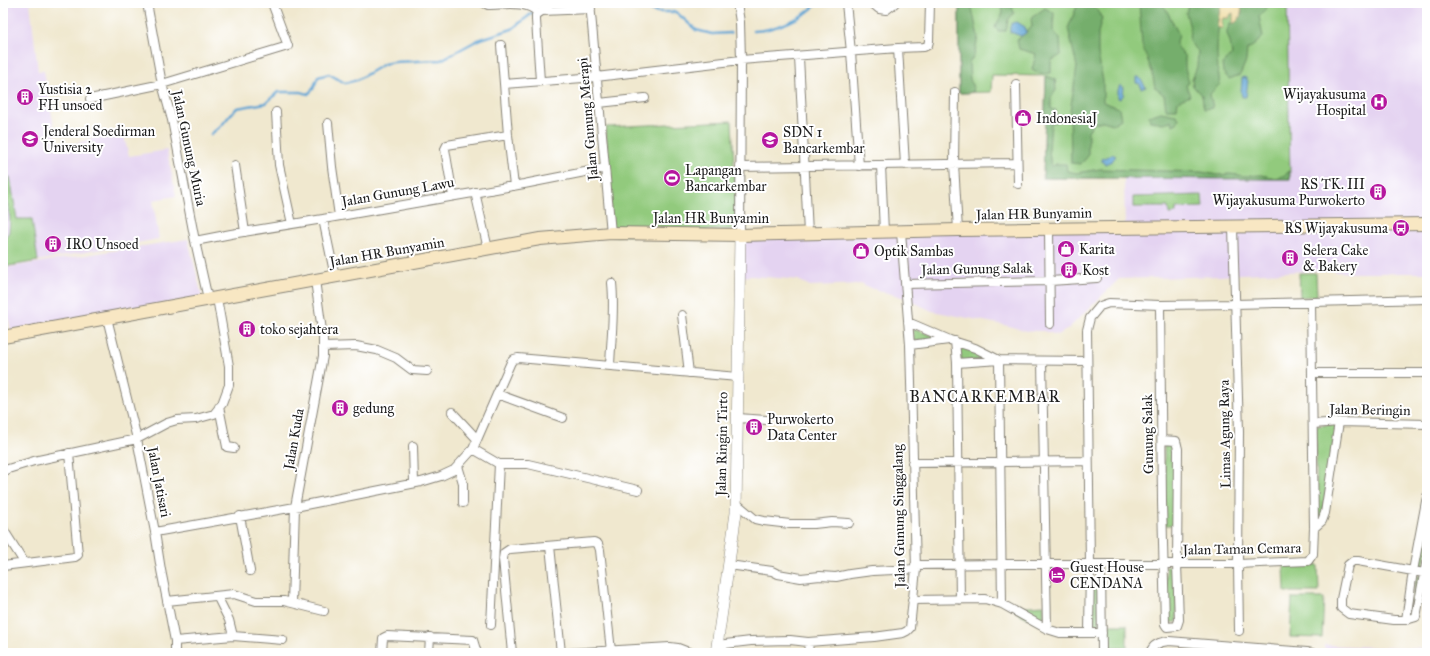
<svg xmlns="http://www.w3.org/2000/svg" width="1430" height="656" font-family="'IM FELL Great Primer',serif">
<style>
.built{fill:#e4d3f1}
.green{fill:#92ca7d;stroke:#57734c}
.forest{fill:#75ae6c;stroke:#486544}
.sand{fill:#eeda9e;stroke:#857b5d}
.water{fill:#5ea4d4;stroke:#3d6078}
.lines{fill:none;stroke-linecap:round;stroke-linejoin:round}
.stream{stroke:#5ea4d4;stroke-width:2.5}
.minor-casing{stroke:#868276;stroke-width:10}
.tertiary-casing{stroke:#868276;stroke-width:12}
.secondary-casing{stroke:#868276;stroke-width:14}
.minor{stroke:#fff;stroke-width:8}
.tertiary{stroke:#fff;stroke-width:11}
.secondary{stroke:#f8e7c3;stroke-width:12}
.labels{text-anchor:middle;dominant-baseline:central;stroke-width:4;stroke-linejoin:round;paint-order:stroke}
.poi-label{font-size:14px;fill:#1c1c1c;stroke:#fff;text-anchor:start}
.street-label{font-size:14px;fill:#1c1c1c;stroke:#fff}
.quarter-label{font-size:16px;letter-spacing:1px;fill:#1c1c1c;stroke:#fff}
</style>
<rect width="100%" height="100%" fill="#fff"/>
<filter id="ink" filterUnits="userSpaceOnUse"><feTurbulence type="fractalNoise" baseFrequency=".025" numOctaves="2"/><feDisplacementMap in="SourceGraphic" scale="8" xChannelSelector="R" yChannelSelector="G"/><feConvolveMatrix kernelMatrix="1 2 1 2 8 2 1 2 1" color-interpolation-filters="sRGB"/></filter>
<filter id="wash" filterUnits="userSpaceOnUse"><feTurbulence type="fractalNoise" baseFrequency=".012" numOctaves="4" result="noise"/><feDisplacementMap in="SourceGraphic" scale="16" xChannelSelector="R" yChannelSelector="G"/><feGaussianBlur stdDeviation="0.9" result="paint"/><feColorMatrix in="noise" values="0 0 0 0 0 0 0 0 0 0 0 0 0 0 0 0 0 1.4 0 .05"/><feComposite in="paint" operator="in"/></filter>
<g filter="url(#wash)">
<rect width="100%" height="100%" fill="#f0e8cf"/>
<path class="built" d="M3 3H30L38 71H44L58 149 122 129 129 156 167 150 176 196 153 200 159 239 3 267Z
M1287 3H1427V273H1352L1335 272 1333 270 1242 274 1222 276 1119 279 1068 329 1058 335 1043 331H1027L1004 325 932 311 905 298 867 287 864 286V284L810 286 798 280 790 279 751 276 739 277 740 235 1125 228 1124 179H1290Z
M188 239 202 297 11 330 3 293V268Z
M1324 645 1427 649V653H1325Z"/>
<path class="green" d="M959 3H1287L1290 179 1043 178 1046 76 992 75 991 92 959 93Z
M732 121 737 229 612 236 606 127Z
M10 177 17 219H32L38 261 3 267V241L9 232 10 218 3 178Z
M1202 195 1203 207 1176 208V213L1169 214 1168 207H1133V197Z
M1299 273H1316L1317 296 1300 297Z
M913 329 934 336 933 340 913 341Z
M960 345 982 352V360L960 361Z
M1336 424 1322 516 1317 522 1316 426Z
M1164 443 1176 444V525H1165Z
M1425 522H1427V548L1423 567H1419Z
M1318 565 1319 592H1285L1284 566Z
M1176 566 1177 622H1167L1166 567Z
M1417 576H1421L1413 616 1409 615Z
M1092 585H1099L1100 625H1093Z
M1292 598H1324L1322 638 1290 637Z
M1044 605V626L1016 612V607Z
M1105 625H1127V647H1105Z"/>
<path class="forest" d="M959 3H971L978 37 974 56 969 63 970 79 974 91 969 93H959Z
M1002 3H1011L1014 13 1008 20 1006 31H998L995 27 1003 13Z
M1080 3H1092L1102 18 1098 33V54L1103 81V102L1119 108 1121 119 1113 124 1103 121 1094 123 1088 131V156L1081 164 1071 163 1070 111 1077 67 1068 28 1078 4Z
M1139 3H1160L1166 9 1179 35 1176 45 1185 57V68L1189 83 1186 85 1190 96 1178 101 1177 109H1166L1164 95 1155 88 1152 72 1142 45Z
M1187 3H1222C1217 30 1215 57 1220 84L1210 94 1213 108 1204 109 1202 96 1193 86 1192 79 1197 67 1198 51 1189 42 1190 28 1186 13 1188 5Z
M1241 3H1268L1266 10 1259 16 1263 37 1253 46 1247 49 1246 61 1240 75 1229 79 1223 72 1222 64 1232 55C1231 51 1231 46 1230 42 1227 33 1225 34 1230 24H1233L1242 14Z
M1045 8 1054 13 1053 30 1060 39 1061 55 1051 61V73C1043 74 1038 74 1032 70L1036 54 1019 49 1017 40 1032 27 1031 18Z
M1046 76 1055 79 1056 90 1051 98V109L1056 110 1057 122 1051 123 1049 150 1051 167 1056 164H1066L1067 171 1076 173 1100 169 1202 172 1217 175 1230 174 1245 176 1261 175 1276 178 1285 175 1289 171 1290 179 1043 178Z
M1161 112 1176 115 1179 118 1177 123 1173 125 1171 121 1163 123 1150 121 1149 116Z"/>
<path class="sand" d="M1221 3H1241C1242 12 1242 19 1233 24V13L1231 14 1229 18H1223L1221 23 1223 28H1220L1217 27Z"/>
<path class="water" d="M1017 22 1025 27 1026 33 1021 36 1010 32V26L1012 23Z
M1136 77H1139L1146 87 1141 89 1140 84 1136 83Z
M1245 77 1248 81 1246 97H1242L1241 92 1242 78Z
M1120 85 1124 88 1123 96 1120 99 1118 98V90Z
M1112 154 1116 156 1112 161 1105 164 1102 162V159Z"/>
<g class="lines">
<path class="stream" d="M630 3 658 12H676L696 30 712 34 731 33
M753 31C771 31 806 18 817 3H820
M211 134 221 126 231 114 237 108 266 103 278 92H301L308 94 313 89 318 77 329 74 345 83 357 80 384 64 394 62 441 60 478 40 512 29 535 11 542 3"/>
</g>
</g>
<g filter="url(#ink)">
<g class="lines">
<g class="minor-casing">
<path id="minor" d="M147 3 162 84 172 120 195 241 208 299
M484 3 488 5C504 5 527 0 538 13
M590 3 611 233
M737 3 740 22 741 60 740 235
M846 3 851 52 859 166
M872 3 879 9 886 10 895 3
M501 45 508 135 514 186
M898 48 905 165
M799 57 808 233
M540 81 536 20V15L542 11 591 9
M504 84 596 77 741 60 898 48 924 47 928 45 929 41 930 3
M1016 84 1018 184
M955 92 954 164 958 230
M90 99 162 84 288 46 272 3
M599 103 645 98
M276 112 279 165 292 224
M328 123 332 167 339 216
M235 165 245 232
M881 165 884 232
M740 167 1016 163
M475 192 488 249
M453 196 445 149 447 145 508 135
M323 219 335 277
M1233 227 1239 432 1238 564 1239 631
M1049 229 1050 324
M195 241 231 234 323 219 524 184 605 168
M905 284 1050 281 1097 278
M1160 305 1162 502 1165 624 1167 627 1177 626 1179 620 1177 564 1178 449 1176 441 1162 440
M682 315 689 373
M107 318 137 439 155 532 161 570 175 641V653
M908 322 950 340 975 348 999 360 1087 361
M955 341 957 363 960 600
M910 345 949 340
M323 347 356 346 377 350 396 358 412 370 427 371
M1042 361 1047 629
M957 363 999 360 1002 604
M610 366C611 338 615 311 612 283
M1312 373H1427
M497 394 563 418
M219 407 227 447 234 448
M452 412 477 439
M738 418 766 420
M1313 424 1339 422 1427 424
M413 446 414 483
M473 449 499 464H528L638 490
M912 463 1088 461
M458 466 463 483V503
M3 473 8 469 34 461 137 439 167 423 177 420 196 419 214 414 222 404 229 385V366L217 298
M736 503 755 519 764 521 790 524H814L832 522 849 523
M240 516 250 571
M1314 528 1322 521 1325 513 1339 422
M3 529 24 562
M155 532 295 507 421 482 441 476 454 470 473 449 511 362 514 359 518 358 738 377
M550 546 561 653
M1101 564 1102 653
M729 565 772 571 778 574 801 578 820 576 836 577 850 574 872 571 916 569
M915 565 1002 564H1238L1308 561 1313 554 1314 528 1311 302
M3 566 75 557 78 555 69 453
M1424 573 1358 561H1353L1348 565 1341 599V608L1349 614 1394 620H1406L1416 617 1427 559
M217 596 229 620 233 636
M912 600 985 599 1002 604 1047 629 1060 633H1102
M167 601 234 594 256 601H284L324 611
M292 603 295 507 323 356V338L315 280
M1406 620 1413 571 1427 496
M491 625 499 464
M1089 632 1090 564 1087 330 1090 318 1100 306 1109 303 1160 305 1234 304 1427 299
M175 641 233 636 283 640
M808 642 809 653
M717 645 751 641 790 640 808 642 874 637 903 633 907 631 910 628 916 569 910 345 901 232
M382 653 383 638 387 636 473 640 477 653
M429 653 430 637
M512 653 503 559 504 553 510 549 594 542 598 544 600 550 611 651
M568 653 670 647 678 648 691 653
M1150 653C1153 644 1160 642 1169 641L1307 652 1312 653"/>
</g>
<g class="tertiary-casing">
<path id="tertiary" d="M716 653 736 513 740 235"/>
</g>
<g class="secondary-casing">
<path id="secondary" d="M3 337 540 239 611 233 740 235 958 230 1427 224"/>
</g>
<use href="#minor" class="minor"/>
<use href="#tertiary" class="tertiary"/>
<use href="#secondary" class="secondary"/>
</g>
</g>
<defs>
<g id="building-disc" transform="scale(0.9)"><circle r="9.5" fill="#b5179e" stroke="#fff"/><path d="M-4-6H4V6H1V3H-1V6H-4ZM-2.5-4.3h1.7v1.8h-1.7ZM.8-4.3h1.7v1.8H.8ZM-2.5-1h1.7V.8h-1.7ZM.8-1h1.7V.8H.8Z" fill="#fff"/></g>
<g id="hospital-disc" transform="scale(0.9)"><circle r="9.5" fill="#b5179e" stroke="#fff"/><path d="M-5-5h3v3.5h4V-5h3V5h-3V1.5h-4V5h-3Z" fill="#fff"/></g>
<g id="shop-disc" transform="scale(0.9)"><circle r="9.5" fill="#b5179e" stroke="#fff"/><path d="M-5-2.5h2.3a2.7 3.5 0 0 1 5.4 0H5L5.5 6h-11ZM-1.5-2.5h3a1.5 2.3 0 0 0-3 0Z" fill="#fff"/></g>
<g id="university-disc" transform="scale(0.9)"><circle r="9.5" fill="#b5179e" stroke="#fff"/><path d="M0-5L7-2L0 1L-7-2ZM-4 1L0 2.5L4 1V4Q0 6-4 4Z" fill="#fff"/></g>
<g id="school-disc" transform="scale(0.9)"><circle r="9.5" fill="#b5179e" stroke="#fff"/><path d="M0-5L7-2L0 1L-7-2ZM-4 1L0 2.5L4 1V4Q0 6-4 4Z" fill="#fff"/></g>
<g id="stadium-disc" transform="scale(0.9)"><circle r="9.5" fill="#b5179e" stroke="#fff"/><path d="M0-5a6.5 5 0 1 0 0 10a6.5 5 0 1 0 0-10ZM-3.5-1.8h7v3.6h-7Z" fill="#fff"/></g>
<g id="bus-disc" transform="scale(0.9)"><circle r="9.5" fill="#b5179e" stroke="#fff"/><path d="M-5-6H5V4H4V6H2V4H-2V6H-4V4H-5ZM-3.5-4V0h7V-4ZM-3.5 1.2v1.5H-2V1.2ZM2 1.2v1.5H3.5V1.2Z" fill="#fff"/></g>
<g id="hotel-disc" transform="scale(0.9)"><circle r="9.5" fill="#b5179e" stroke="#fff"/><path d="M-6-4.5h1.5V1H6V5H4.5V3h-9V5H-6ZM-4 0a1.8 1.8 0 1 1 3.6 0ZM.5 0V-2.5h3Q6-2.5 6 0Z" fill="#fff"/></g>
</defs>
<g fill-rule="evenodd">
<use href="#building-disc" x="25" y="97"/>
<use href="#hospital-disc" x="1379" y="102"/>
<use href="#shop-disc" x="1023" y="118"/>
<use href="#university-disc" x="30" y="139"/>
<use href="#school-disc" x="770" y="140"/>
<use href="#stadium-disc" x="672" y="178"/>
<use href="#building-disc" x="1378" y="192"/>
<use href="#bus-disc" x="1401" y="228"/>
<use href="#building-disc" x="53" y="244"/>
<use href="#shop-disc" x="1066" y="249"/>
<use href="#shop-disc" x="861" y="251"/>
<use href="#building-disc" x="1290" y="258"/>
<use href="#building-disc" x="1069" y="270"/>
<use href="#building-disc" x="247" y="329"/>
<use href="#building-disc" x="340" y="408"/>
<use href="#building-disc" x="754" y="427"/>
<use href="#hotel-disc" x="1057" y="575"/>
</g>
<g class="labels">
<g class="poi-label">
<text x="38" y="89">Yustisia 2<tspan x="38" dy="16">FH unsoed</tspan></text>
<text x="1366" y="94" text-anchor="end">Wijayakusuma<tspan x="1366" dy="16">Hospital</tspan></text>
<text x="1036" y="118">IndonesiaJ</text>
<text x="43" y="131">Jenderal Soedirman<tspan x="43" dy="16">University</tspan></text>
<text x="783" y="132">SDN 1<tspan x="783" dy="16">Bancarkembar</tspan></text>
<text x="685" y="170">Lapangan<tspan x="685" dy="16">Bancarkembar</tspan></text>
<text x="1365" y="184" text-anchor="end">RS TK. III<tspan x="1365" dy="16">Wijayakusuma Purwokerto</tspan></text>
<text x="1388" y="228" text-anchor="end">RS Wijayakusuma</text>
<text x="66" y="244">IRO Unsoed</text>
<text x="1079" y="249">Karita</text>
<text x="1303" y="250">Selera Cake<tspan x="1303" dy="16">&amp; Bakery</tspan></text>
<text x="874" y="251">Optik Sambas</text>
<text x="1082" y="270">Kost</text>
<text x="260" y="329">toko sejahtera</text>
<text x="353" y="408">gedung</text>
<text x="767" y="419">Purwokerto<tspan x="767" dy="16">Data Center</tspan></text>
<text x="1070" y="567">Guest House<tspan x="1070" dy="16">CENDANA</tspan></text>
</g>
<g class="street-label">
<text transform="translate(588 119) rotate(-95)">Jalan Gunung Merapi</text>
<text transform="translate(189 148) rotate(78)">Jalan Gunung Muria</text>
<text transform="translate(398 192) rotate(-10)">Jalan Gunung Lawu</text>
<text transform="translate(1034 214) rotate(-1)">Jalan HR Bunyamin</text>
<text x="711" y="218">Jalan HR Bunyamin</text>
<text transform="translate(387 252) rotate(-10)">Jalan HR Bunyamin</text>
<text transform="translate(977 269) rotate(-1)">Jalan Gunung Salak</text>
<text transform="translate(1370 410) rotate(1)">Jalan Beringin</text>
<text transform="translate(1148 434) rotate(-91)">Gunung Salak</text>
<text transform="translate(1225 434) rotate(-91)">Limas Agung Raya</text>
<text transform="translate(294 439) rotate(-80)">Jalan Kuda</text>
<text transform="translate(722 444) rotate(-89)">Jalan Ringin Tirto</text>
<text transform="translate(159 482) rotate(79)">Jalan Jatisari</text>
<text transform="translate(899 516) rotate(-91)">Jalan Gunung Singgalang</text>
<text transform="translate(1242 549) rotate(-1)">Jalan Taman Cemara</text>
</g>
<g class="quarter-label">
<text x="985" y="396">BANCARKEMBAR</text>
</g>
</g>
<rect width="1430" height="656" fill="none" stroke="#fff" stroke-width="16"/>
</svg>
